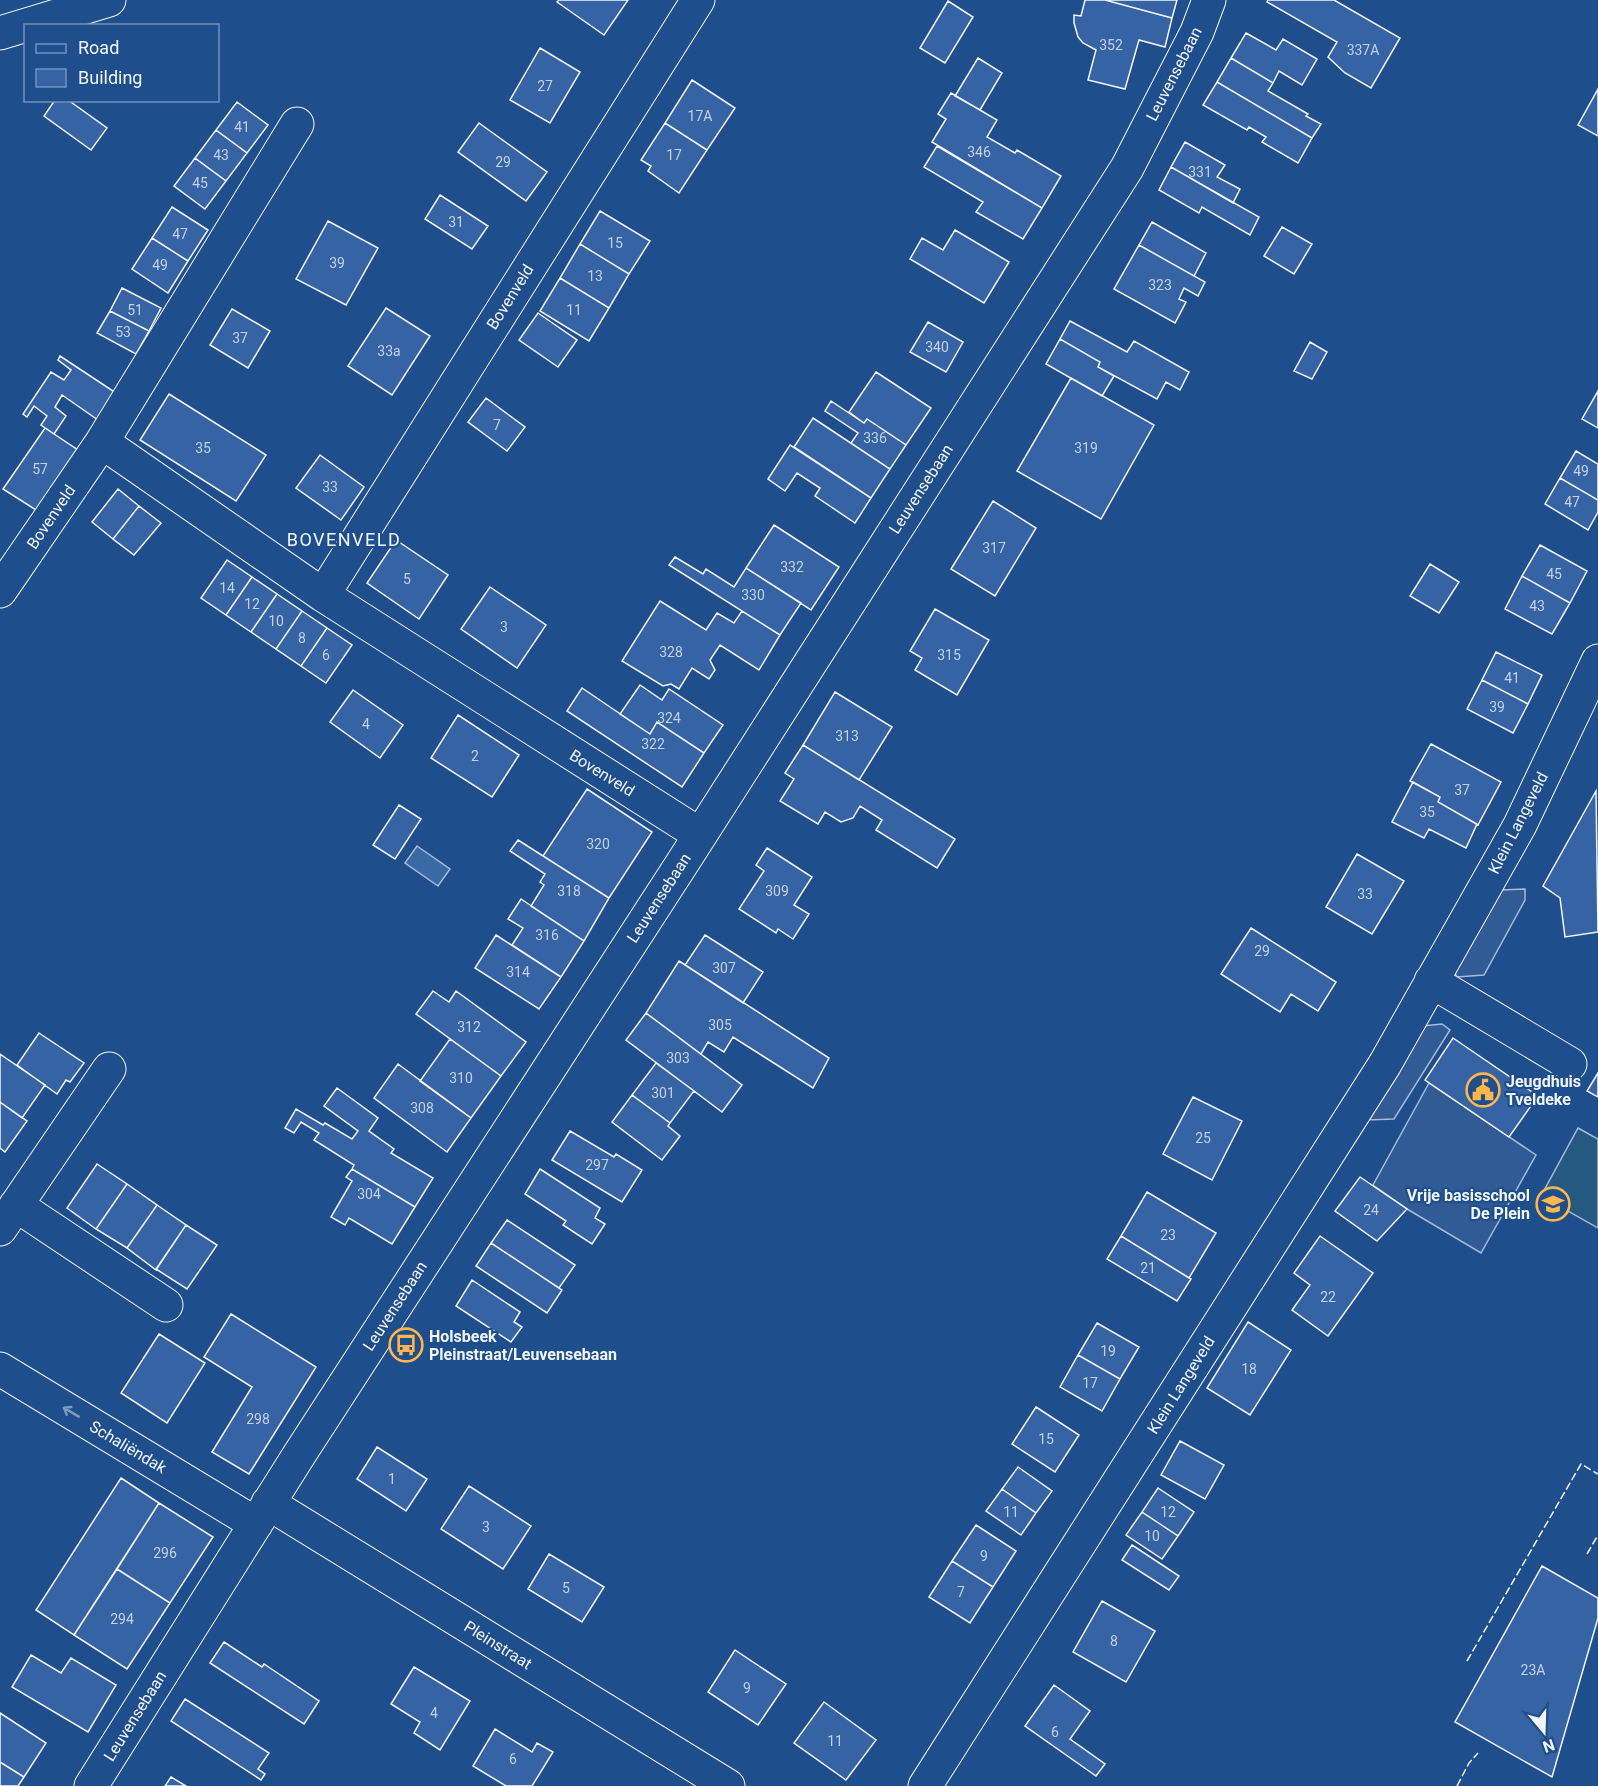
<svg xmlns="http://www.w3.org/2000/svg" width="1598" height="1786" font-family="Roboto,sans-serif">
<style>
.green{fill:#245a82;stroke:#a8bbd7;stroke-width:1.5}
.parking{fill:#305b95;stroke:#a8bbd7;stroke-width:1.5}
.water{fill:#3b69a3;stroke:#a8bbd7;stroke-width:1.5}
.building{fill:#3563a3;stroke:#f2f6ff;stroke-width:1.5}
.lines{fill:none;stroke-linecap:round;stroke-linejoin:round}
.minor-casing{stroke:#f2f6ff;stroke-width:35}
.minor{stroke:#1f4e8c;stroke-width:33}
.fence{stroke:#f2f6ff;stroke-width:1.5;stroke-dasharray:8 3;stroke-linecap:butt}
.oneway{stroke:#7e9ac0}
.labels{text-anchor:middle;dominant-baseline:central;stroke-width:4.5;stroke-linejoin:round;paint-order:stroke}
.number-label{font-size:14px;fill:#c3d1e8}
.street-label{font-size:16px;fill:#f2f6ff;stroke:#1f4e8c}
.poi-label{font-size:16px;font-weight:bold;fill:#f2f6ff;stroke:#1f4e8c;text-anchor:start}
.neighbourhood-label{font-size:18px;letter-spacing:1.5px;fill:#f2f6ff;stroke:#1f4e8c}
</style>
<rect width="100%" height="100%" fill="#1f4e8c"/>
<path class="green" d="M1578 1128 1598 1139V1228L1541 1196Z"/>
<path class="parking" d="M1525 889V900L1484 975 1457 977 1455 973 1501 890Z
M1442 1024 1450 1030 1394 1119 1367 1120 1422 1026Z
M1429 1083 1536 1155 1481 1253 1407 1209 1373 1185Z"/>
<path class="water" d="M417 846 450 869 438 886 405 863Z"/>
<path class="building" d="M559 0H628L604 35 557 2Z
M1085 0H1105L1172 18 1165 47 1139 40 1125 89 1088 80 1096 50 1083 43 1078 37 1074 23V15L1081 16Z
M1105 0H1177L1172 18Z
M1268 0H1334L1400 38 1371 88 1345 73 1328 57 1337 42 1267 2Z
M948 1 973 17 945 63 920 48Z
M1246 33 1276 50 1283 39 1317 59 1302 85 1279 71 1273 83 1231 58Z
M540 48 580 72 550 123 510 100Z
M978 58 1002 73 980 110 955 96Z
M1231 58 1273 83 1268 91 1308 114 1306 116 1321 124 1312 138 1217 82Z
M692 80 735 108 707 150 665 123Z
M1217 82 1312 138 1298 163 1262 142 1266 137 1249 127 1247 130 1203 105Z
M1598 89V136L1578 125Z
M951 93 997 120 987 137 1015 153 1017 150 1061 176 1042 208 932 142 946 119 938 114Z
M55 100H68L107 128 91 150 44 116Z
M237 102 268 125 247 153 216 130Z
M479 123 547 172 526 201 458 152Z
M665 123 707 150 679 193 648 171 651 166 641 160Z
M216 130 247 153 226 181 195 158Z
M1185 142 1225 165 1217 177 1240 189 1233 203 1171 167Z
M937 146 1042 208 1023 239 976 212 983 202 924 167Z
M195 158 226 181 205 209 174 186Z
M1171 167 1259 217 1250 235 1202 207 1199 213 1159 190Z
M440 195 488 226 472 249 425 219Z
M172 207 208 230 188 261 152 238Z
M600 211 650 241 629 274 580 244Z
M328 221 378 248 346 305 296 279Z
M1152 222 1206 253 1194 276 1139 245Z
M1282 227 1312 244 1294 274 1264 256Z
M955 230 1009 262 984 303 910 259 922 238 943 250Z
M152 238 188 261 168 293 132 269Z
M580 244 629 274 609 308 560 278Z
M1139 245 1205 282 1198 296 1184 288 1179 299 1186 302 1175 323 1114 289Z
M560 278 609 308 589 341 540 311Z
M122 288 161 308 149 331 110 311Z
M386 308 430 336 392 395 348 366Z
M232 309 270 331 248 368 210 345Z
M110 311 149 331 136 354 97 333Z
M538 313 577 340 558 367 519 340Z
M1070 321 1127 352 1134 341 1189 372 1180 390 1166 382 1157 399 1098 367 1100 362 1060 339Z
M928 322 963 342 946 372 910 352Z
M1060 339 1100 362 1098 367 1114 376 1102 396 1046 364Z
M1310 342 1327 352 1312 379 1294 371Z
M60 356 116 393 98 420 62 395 55 407 66 416 54 434 41 425 47 416 34 406 27 417 23 414 51 372 64 380 71 370 58 360Z
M876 372 931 408 906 445 867 419 864 423 849 412Z
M1071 378 1154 425 1101 519 1017 471Z
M1598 391V428L1582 419Z
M169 394 266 455 236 501 140 440Z
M486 398 525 427 507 451 468 422Z
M831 401 864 423 867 419 906 445 890 469 851 443 858 433 825 411Z
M813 418 890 469 871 498 794 447Z
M45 428 78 450 36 510 3 489Z
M790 445 871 498 855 523 815 496 820 488 797 473 785 491 768 479Z
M1576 451 1598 464V500L1560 478Z
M320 455 364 487 341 520 296 488Z
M1560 478 1598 500V512L1588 530 1545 504Z
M118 489 139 506 113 539 92 522Z
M993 501 1036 528 995 596 951 569Z
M139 506 161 523 134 555 113 539Z
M774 525 839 567 811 610 746 568Z
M396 540 448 575 419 619 367 583Z
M1540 545 1587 571 1570 603 1522 576Z
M675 557 703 574 706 569 734 587 746 568 801 603 780 635 669 565Z
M227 560 252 577 226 615 201 598Z
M1430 564 1459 582 1439 613 1410 596Z
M1522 576 1570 603 1552 634 1505 609Z
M252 577 277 594 251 632 226 615Z
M490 587 546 625 517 668 461 629Z
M277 594 302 611 276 649 251 632Z
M660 601 706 630 717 613 734 623 742 611 780 635 759 670 720 645 710 660 715 670 709 679 692 668 679 689 671 684 663 686 622 661Z
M935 609 989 640 957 695 915 670 922 658 910 651Z
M302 611 327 628 301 666 276 649Z
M327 628 352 645 326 683 301 666Z
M1496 652 1542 675 1528 704 1482 680Z
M1482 680 1528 704 1513 733 1467 709Z
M640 685 662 700 669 689 723 725 704 753 657 722 650 734 620 714Z
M582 688 650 734 657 722 704 753 682 787 567 711Z
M353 690 403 725 380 758 330 722Z
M835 692 892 727 859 780 803 745Z
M458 715 519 755 492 797 431 758Z
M1431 744 1501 782 1478 825 1438 802 1440 797 1410 781Z
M803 745 955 839 937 868 876 830 882 820 860 806 853 818 841 822 825 812 818 824 780 801 794 779 785 773Z
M1413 782 1440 797 1438 802 1477 824 1466 848 1429 829 1424 838 1392 822Z
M587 789 652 832 609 898 543 856Z
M1596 791 1598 932 1565 937 1560 898 1543 886Z
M399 805 421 819 395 859 373 845Z
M518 840 609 898 584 941 531 906 544 885 540 882 545 874 510 851Z
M767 848 812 877 794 905 809 914 793 939 778 929 776 933 739 909 764 871 756 865Z
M1357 854 1404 881 1372 934 1326 907Z
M521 899 584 941 561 977 512 945 523 928 508 919Z
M1251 928 1336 982 1318 1011 1291 994 1280 1012 1221 974Z
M496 935 561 977 539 1009 475 968Z
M705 935 763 972 743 1003 685 965Z
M679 961 829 1058 813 1088 733 1037 724 1052 708 1042 701 1054 646 1013Z
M433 991 449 1002 456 991 526 1042 501 1076 416 1014Z
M646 1013 742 1085 722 1112 626 1040Z
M39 1033 84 1063 70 1082 66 1080 57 1094 17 1065Z
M1453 1038 1538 1096 1509 1137 1425 1080Z
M450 1039 501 1076 471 1118 420 1081Z
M0 1054 45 1085 22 1118 0 1102Z
M656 1063 694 1091 670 1123 632 1095Z
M398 1064 471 1118 447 1152 374 1098Z
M1598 1073V1097L1587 1091Z
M337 1088 378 1118 369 1131 394 1149 391 1153 433 1178 415 1207 352 1169 354 1165 314 1140 319 1133 301 1122 294 1133 285 1128 296 1109 323 1125 325 1123 352 1139 358 1131 324 1106Z
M632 1095 670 1123 668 1126 680 1136 662 1160 612 1122Z
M1193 1097 1242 1121 1212 1180 1163 1154Z
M0 1102 27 1121 5 1152 0 1148Z
M570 1131 614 1157 616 1154 642 1170 622 1202 552 1160Z
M97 1164 127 1184 96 1229 67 1208Z
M352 1169 415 1207 392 1244 349 1218 345 1225 331 1217 352 1181 346 1177Z
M540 1169 600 1208 595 1218 605 1224 592 1244 563 1225 566 1221 525 1194Z
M1360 1177 1407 1209 1377 1241 1335 1211Z
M127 1184 157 1205 127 1248 96 1229Z
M1147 1192 1216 1233 1189 1278 1121 1236Z
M157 1205 186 1225 156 1270 127 1248Z
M507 1220 575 1265 559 1288 491 1243Z
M186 1225 217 1245 187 1289 156 1269Z
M1121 1236 1191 1279 1177 1301 1107 1259Z
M1320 1236 1373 1273 1328 1336 1292 1310 1310 1285 1294 1273Z
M491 1243 562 1290 547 1313 476 1266Z
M472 1280 520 1312 514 1322 522 1327 511 1342 456 1306Z
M231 1314 316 1367 249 1474 212 1452 252 1387 204 1357Z
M1248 1322 1291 1350 1250 1415 1207 1388Z
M1097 1323 1139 1347 1120 1379 1078 1355Z
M159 1334 205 1363 167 1423 121 1393Z
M1078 1355 1120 1379 1102 1411 1060 1387Z
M1036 1407 1079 1435 1055 1472 1012 1444Z
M1180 1441 1224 1465 1205 1499 1161 1475Z
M377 1447 427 1479 406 1511 357 1479Z
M1018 1467 1052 1491 1036 1513 1002 1489Z
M121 1478 159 1503 74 1635 36 1610Z
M469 1486 531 1526 503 1569 441 1529Z
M1158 1488 1194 1512 1178 1536 1142 1512Z
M1002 1489 1036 1513 1021 1535 986 1511Z
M159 1503 213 1537 170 1603 117 1569Z
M1142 1512 1178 1536 1162 1559 1126 1535Z
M976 1525 1016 1551 993 1587 952 1561Z
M1132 1545 1179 1576 1169 1590 1122 1560Z
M549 1554 604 1587 582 1622 528 1589Z
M952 1561 993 1587 970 1623 929 1597Z
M1542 1566 1598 1598V1618L1552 1777 1455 1722Z
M117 1569 170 1603 127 1669 74 1635Z
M1102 1601 1155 1631 1126 1682 1073 1652Z
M224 1642 262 1667 264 1664 319 1701 304 1724 210 1663Z
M735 1650 786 1684 758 1725 708 1692Z
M31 1655 61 1673 71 1658 116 1685 88 1732 12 1687Z
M414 1667 470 1701 440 1750 414 1733 420 1722 391 1704Z
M1054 1685 1090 1711 1070 1739 1105 1764 1096 1776 1025 1726Z
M185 1699 269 1753 258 1769 265 1774 261 1780 171 1721Z
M824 1702 876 1740 846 1780 794 1743Z
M0 1713 46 1743 24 1777 0 1762Z
M495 1729 532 1752 537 1743 553 1752 532 1786H506L473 1766Z
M0 1762 24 1777 18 1786H0Z
M171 1777 186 1786H165Z"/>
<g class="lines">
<g class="minor-casing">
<path id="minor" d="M0 33 109 0
M102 442 323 595 699 834
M0 591 102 442 297 124
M323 595 698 0
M1431 981 1570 1064
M16 1205 166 1305
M0 1229 109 1069
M0 1369 256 1524
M268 1503 728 1786
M91 1786 299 1455 683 862 1127 168 1197 32 1209 0
M925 1786 1385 1064 1520 825 1598 661"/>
</g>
<use href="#minor" class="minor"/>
<path class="fence" d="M1587 1554 1598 1535
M1467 1661 1581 1464 1598 1474
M1457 1786 1469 1763 1478 1753"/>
</g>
<defs><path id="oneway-shaft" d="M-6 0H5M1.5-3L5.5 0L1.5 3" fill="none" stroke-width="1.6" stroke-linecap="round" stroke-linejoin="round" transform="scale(1.5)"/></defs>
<use class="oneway" href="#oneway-shaft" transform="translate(71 1412) rotate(-149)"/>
<defs>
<g id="civic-ring" transform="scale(1.725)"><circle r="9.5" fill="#1f4e8c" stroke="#ffb74d" stroke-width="1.5"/><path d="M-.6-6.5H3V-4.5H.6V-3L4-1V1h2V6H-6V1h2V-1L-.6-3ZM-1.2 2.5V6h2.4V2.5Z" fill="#ffb74d"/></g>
<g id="school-ring" transform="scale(1.725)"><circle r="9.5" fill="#1f4e8c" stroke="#ffb74d" stroke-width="1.5"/><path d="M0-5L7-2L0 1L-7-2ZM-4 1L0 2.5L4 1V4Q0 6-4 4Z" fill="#ffb74d"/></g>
<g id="bus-ring" transform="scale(1.725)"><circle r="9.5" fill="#1f4e8c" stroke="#ffb74d" stroke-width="1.5"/><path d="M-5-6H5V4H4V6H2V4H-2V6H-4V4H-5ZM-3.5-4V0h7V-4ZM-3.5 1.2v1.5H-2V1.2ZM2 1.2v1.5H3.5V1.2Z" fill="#ffb74d"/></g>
</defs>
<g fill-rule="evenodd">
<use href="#civic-ring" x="1483" y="1090"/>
<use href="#school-ring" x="1553" y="1204"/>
<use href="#bus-ring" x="406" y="1345"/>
</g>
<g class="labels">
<g class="number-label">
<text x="1111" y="45">352</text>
<text x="1363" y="50">337A</text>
<text x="545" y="86">27</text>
<text x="700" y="116">17A</text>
<text x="242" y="127">41</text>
<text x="979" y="152">346</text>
<text x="221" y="155">43</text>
<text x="674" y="155">17</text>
<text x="503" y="162">29</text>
<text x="1200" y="172">331</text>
<text x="200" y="183">45</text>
<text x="456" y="222">31</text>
<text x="180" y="234">47</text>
<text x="615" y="243">15</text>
<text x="337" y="263">39</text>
<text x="160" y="265">49</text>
<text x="595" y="276">13</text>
<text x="1160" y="285">323</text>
<text x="135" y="310">51</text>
<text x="574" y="310">11</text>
<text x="123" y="332">53</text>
<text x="240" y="338">37</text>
<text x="937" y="347">340</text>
<text x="389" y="351">33a</text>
<text x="497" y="425">7</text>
<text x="875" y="438">336</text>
<text x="203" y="448">35</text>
<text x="1086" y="448">319</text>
<text x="40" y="469">57</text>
<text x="1581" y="471">49</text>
<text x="330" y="487">33</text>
<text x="1572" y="502">47</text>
<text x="994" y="548">317</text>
<text x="792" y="567">332</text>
<text x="1554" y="574">45</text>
<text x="407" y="579">5</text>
<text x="227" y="588">14</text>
<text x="753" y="595">330</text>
<text x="252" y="604">12</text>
<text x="1537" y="606">43</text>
<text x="276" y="621">10</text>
<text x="504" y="627">3</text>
<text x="302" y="638">8</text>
<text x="671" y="652">328</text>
<text x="326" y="655">6</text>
<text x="949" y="655">315</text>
<text x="1512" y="678">41</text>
<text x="1497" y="707">39</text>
<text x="669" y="718">324</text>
<text x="366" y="724">4</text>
<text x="847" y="736">313</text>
<text x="653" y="744">322</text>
<text x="475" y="756">2</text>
<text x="1462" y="790">37</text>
<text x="1427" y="812">35</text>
<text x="598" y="844">320</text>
<text x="569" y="891">318</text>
<text x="777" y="891">309</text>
<text x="1365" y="894">33</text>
<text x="547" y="935">316</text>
<text x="1262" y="951">29</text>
<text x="724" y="968">307</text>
<text x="518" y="972">314</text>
<text x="720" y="1025">305</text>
<text x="469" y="1027">312</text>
<text x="678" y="1058">303</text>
<text x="461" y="1078">310</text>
<text x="663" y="1093">301</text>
<text x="422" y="1108">308</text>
<text x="1203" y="1138">25</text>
<text x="597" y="1165">297</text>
<text x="369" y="1194">304</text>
<text x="1371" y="1210">24</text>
<text x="1168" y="1235">23</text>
<text x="1148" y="1268">21</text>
<text x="1328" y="1297">22</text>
<text x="1108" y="1351">19</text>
<text x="1249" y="1369">18</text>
<text x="1090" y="1383">17</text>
<text x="258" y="1419">298</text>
<text x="1046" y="1439">15</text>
<text x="392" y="1479">1</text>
<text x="1011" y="1512">11</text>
<text x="1168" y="1512">12</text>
<text x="486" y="1527">3</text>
<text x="1152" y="1536">10</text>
<text x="165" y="1553">296</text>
<text x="984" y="1556">9</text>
<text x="566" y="1588">5</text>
<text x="961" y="1592">7</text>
<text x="122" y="1619">294</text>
<text x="1114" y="1641">8</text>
<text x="1533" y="1670">23A</text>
<text x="747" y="1688">9</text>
<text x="434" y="1713">4</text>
<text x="1055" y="1732">6</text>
<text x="835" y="1741">11</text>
<text x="513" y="1759">6</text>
</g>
<g class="street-label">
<text transform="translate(1174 74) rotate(-63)">Leuvensebaan</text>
<text transform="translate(510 297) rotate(-58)">Bovenveld</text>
<text transform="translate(921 489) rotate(-57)">Leuvensebaan</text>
<text transform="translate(51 517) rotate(-56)">Bovenveld</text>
<text transform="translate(602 773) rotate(32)">Bovenveld</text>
<text transform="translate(1518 823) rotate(-63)">Klein Langeveld</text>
<text transform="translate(659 898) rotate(-57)">Leuvensebaan</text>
<text transform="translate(395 1306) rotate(-57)">Leuvensebaan</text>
<text transform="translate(1181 1385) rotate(-58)">Klein Langeveld</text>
<text transform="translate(128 1447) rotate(31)">Schaliëndak</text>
<text transform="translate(498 1645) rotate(32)">Pleinstraat</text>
<text transform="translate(135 1716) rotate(-58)">Leuvensebaan</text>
</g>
<g class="poi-label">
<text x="1506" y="1081">Jeugdhuis<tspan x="1506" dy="18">Tveldeke</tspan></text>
<text x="1530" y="1195" text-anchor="end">Vrije basisschool<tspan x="1530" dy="18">De Plein</tspan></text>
<text x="429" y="1336">Holsbeek<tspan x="429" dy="18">Pleinstraat/Leuvensebaan</tspan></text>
</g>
<g class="neighbourhood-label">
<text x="344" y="539">BOVENVELD</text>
</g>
</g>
<rect x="24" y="24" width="195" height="78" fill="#1f4e8c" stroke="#7391ba" stroke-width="1.5"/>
<rect x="36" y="44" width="30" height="9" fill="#1f4e8c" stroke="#7391ba" stroke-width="1.5"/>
<text x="78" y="54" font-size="18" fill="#f2f6ff">Road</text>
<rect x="36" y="69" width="30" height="18" fill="#3563a3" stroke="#7391ba" stroke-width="1.5"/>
<text x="78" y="84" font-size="18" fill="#f2f6ff">Building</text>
<g transform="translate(1544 1732) rotate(161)" stroke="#1f4e8c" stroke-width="4.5" paint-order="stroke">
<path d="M0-4.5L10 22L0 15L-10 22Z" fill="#f2f6ff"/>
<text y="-9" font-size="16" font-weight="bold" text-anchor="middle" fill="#f2f6ff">N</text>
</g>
</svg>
